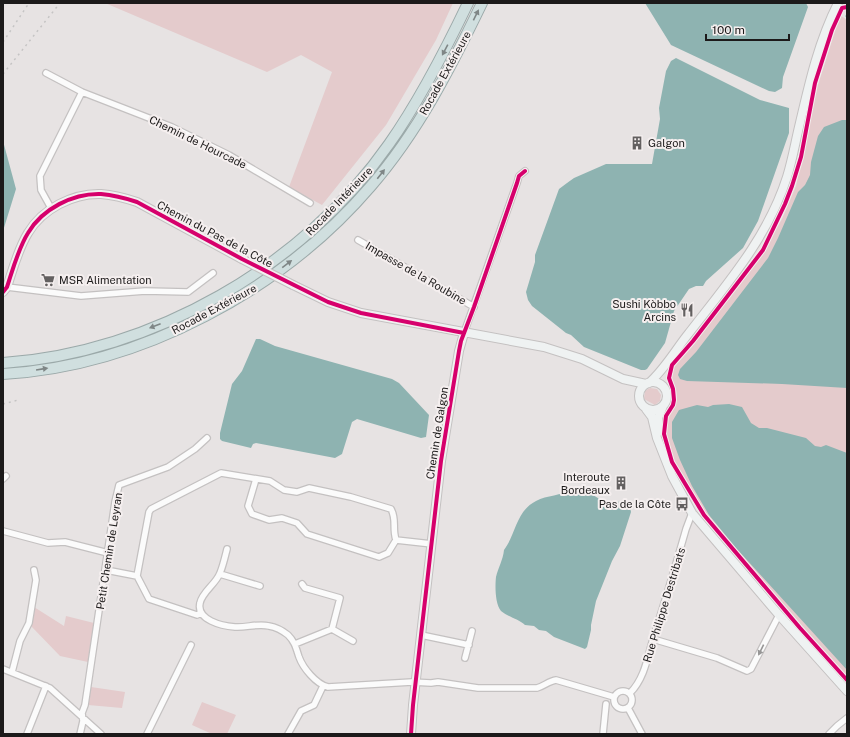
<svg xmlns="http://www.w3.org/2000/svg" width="850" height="737" font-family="'Public Sans',sans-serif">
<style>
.green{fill:#e4cbcc}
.water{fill:#8eb3b1}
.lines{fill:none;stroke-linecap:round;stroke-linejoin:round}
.stream{stroke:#8eb3b1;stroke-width:1.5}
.street-casing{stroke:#c4c1c1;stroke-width:8}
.secondary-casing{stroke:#c4c1c1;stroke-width:10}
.highway-casing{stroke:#9ba9a9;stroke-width:12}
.street{stroke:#fbfbfb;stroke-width:5.5}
.secondary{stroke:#eff2f2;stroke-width:8}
.highway{stroke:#d0dfdf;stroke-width:10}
.rail{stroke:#c5c4c4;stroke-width:1.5;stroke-dasharray:2 4;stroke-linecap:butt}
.secondary-bridge-casing{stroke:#c4c1c1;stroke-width:10;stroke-linecap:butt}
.secondary-bridge{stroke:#eff2f2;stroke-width:8}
.cycleway-casing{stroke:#f5efef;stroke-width:6}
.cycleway{stroke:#d6006c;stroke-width:4}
.oneway{fill:#7f8686}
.oneway2{fill:#979696}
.labels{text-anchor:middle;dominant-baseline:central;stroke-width:4;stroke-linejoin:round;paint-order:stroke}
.street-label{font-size:11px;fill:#1c1a1a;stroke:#f5efef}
.poi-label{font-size:11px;fill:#1c1a1a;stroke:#f5efef;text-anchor:end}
</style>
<rect width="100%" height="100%" fill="#e7e3e3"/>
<path class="green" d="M105 3H453L436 40 386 125 322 205 289 187 332 72 301 55 267 72Z
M840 15 847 20V676L803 627 707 515 675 462 667 438 666 430 668 415 675 405 677 398 676 389 672 378 673 368 757 262 782 219 796 186 818 85Z
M650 388 657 389 661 395 660 401 655 405 644 399 645 391Z
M34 607 64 626 66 616 94 623 88 662 60 656 31 626Z
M91 687 125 692 122 708 88 705Z
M202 702 236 715 227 734H212L192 725Z"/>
<path class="water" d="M645 3H806L808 7 783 77 782 88 775 92 769 91 671 45Z
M676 58 760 100 789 108V133L758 221 743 248 706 281 703 286H696L689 289 674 311 665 343 647 369 645 370H641L584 347 571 335 566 333 532 306 528 300 526 292 535 262V255L559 189 567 183 574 178 606 164H652L660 119 659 108 666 71 671 61Z
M842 120H847V388L782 384 687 381 680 379 678 375 680 369 696 352 768 258 778 238 798 192 805 185 810 175 811 162 818 136 824 127Z
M3 141 16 189 3 231Z
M256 339H260L275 346 392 379 399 383 429 415 426 437 421 438 357 419 352 422 342 454 335 458 256 443 253 444 251 448 222 441 220 439V433L232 384 242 371Z
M729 404 742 407 751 423 759 428H767L806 438 815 446 821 447 826 445 847 453V670L736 548 709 515 692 486 680 460 672 438V422L679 410 697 405 708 407 713 405Z
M572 489C582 488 597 497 606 503L626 501 629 503 631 512 620 546 612 561 596 601 591 625V630L587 647 585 649 554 637 546 631 539 630 534 626 525 625C519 619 508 617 501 611 495 604 495 586 496 577 498 568 503 560 504 550 516 534 516 511 536 501 547 495 561 496 572 489Z"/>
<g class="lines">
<path class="stream" d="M846 16 847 17"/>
<g class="street-casing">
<path id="street" d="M46 73 82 92 172 127 229 155 310 203
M51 208 41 190 40 176 82 92
M358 240 474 307
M7 287 81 296 145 291 188 292 213 273
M464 333 517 183 519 176 525 171
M3 479 6 476
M256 479 248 506 252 514 269 520 282 518 297 523 307 534 379 557 388 553 396 540 432 544
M3 531 48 543 65 542 108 553
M227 549C225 557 223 566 220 573 216 584 202 592 200 603 196 620 222 626 235 627 246 628 258 623 269 626 275 627 283 631 288 635 295 642 296 648 299 657 303 668 316 684 328 687L412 682 431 683 438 682 478 688H537C544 686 549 681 556 680L614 697
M106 570 137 576 149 599 197 615 201 613
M220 574 260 586
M137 576 149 512 151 509 221 473 270 481 284 490 297 492 309 488 351 497 391 509C397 520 392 528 396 540
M332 629 353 641
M421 635 469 645
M653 639 717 658 747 671 751 669 779 615
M295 644 332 629 340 598 305 588 302 584
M465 658 472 631
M3 669 50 688 101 734
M12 672 20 641 29 623 36 580 34 570
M614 700a9 9 0 1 1 18 0a9 9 0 1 1-18 0Z
M630 693C646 677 648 653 655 632 666 598 676 564 686 529L692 513
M628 708 642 734
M27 734 46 686
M80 734 83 721 82 713 85 705 115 502 119 485 168 467 195 449 207 438
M147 734 191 645
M288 734 301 711 314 705 323 686
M603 734 606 704
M829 734 837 726 847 718"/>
</g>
<g class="secondary-casing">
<path id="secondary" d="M293 285 328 302 361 313 544 347 582 359 623 379 646 384
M3 292 7 287C13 269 18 249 28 233 42 209 73 193 101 194 113 195 125 198 137 202L242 259
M639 396a14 14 0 1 1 28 0a14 14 0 1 1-28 0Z
M649 383C665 369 676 349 689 333 727 284 768 237 787 177 792 161 795 144 799 127 809 84 818 43 838 3
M646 409 652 417 657 438 672 476 692 513 779 615 847 691
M659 432 658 418 663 406
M411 734 413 705 441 461 459 351 464 333"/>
</g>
<g class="highway-casing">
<path id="highway" d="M3 363C152 353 304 266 389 144 420 100 445 51 468 3
M3 374C141 366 282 290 371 186 418 132 451 67 482 3"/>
</g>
<use href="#street" class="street"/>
<use href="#secondary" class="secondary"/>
<use href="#highway" class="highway"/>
<path class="rail" d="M3 42 29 3
M3 74 60 3
M3 404 18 400"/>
<g class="secondary-bridge-casing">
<path id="secondary-bridge" d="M242 259 293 285"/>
</g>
<use href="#secondary-bridge" class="secondary-bridge"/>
<g class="cycleway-casing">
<path id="cycleway" d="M847 7 842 8 832 30 815 83 801 157 792 186 785 204 763 250 693 341 672 365 669 378 673 389 674 400 673 405 666 416 664 434 672 462 704 515 800 628 847 680
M3 292 7 287C13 269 18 249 28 233 42 209 73 193 101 194 113 195 125 198 137 202L242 259 328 302 361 313 464 333
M411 734 413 705 441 461 459 351 461 341 474 307 517 183 519 176 525 171"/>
</g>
<use href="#cycleway" class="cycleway"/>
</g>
<defs><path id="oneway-solid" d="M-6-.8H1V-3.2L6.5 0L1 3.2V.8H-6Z"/></defs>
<g class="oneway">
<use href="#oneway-solid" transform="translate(476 15) rotate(-64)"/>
<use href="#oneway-solid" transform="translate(445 50) rotate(118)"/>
<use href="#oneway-solid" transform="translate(381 174) rotate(-52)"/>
<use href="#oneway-solid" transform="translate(287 264) rotate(-37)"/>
<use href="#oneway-solid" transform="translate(155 326) rotate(159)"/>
<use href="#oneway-solid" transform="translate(42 369) rotate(-9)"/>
</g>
<use class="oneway2" href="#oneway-solid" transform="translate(761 650) rotate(116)"/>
<defs>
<g id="building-bare" transform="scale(1.08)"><path d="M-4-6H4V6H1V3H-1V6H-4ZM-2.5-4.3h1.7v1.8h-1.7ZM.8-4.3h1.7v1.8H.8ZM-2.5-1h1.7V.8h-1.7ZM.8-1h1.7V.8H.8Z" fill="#636060" stroke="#f5efef" stroke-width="2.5" paint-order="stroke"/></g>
<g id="supermarket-bare" transform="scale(1.08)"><path d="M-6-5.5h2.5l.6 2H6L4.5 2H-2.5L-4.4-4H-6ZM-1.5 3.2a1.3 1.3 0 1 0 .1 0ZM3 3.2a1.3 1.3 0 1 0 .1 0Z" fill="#636060" stroke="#f5efef" stroke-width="2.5" paint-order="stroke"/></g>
<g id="restaurant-bare" transform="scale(1.08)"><path d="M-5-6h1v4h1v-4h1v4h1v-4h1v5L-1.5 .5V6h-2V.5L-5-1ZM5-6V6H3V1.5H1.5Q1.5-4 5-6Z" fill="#636060" stroke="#f5efef" stroke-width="2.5" paint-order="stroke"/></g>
<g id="bus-bare" transform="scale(1.08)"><path d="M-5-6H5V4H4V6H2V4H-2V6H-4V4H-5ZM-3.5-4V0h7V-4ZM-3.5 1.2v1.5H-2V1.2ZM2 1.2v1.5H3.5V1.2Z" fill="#636060" stroke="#f5efef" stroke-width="2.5" paint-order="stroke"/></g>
</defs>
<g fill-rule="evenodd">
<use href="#building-bare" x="637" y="143"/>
<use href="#supermarket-bare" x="48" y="280"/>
<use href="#restaurant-bare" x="687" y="310"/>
<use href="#building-bare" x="621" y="483"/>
<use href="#bus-bare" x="682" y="504"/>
</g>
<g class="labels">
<g class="street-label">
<text transform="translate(445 73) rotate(-61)">Rocade Extérieure</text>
<text transform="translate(198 142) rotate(26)">Chemin de Hourcade</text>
<text transform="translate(339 201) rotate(-46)">Rocade Intérieure</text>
<text transform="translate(215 234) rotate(28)">Chemin du Pas de la Côte</text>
<text transform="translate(416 273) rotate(30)">Impasse de la Roubine</text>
<text transform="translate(214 309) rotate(-28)">Rocade Extérieure</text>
<text transform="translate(437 433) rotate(-81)">Chemin de Galgon</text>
<text transform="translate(109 551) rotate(-81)">Petit Chemin de Leyran</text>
<text transform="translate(664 605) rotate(-73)">Rue Philippe Destribats</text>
</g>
<g class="poi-label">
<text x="648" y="143" text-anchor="start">Galgon</text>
<text x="59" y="280" text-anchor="start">MSR Alimentation</text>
<text x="676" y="304">Sushi Kòbbo<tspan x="676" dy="13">Arcins</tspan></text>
<text x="610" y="477">Interoute<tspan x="610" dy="13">Bordeaux</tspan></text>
<text x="671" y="504">Pas de la Côte</text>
</g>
</g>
<rect width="850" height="737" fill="none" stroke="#1c1a1a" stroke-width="8"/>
<path d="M706 34v6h83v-6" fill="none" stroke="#1c1a1a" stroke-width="2"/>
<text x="712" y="34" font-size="12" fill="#1c1a1a" stroke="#f5efef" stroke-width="3" paint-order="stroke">100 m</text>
</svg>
